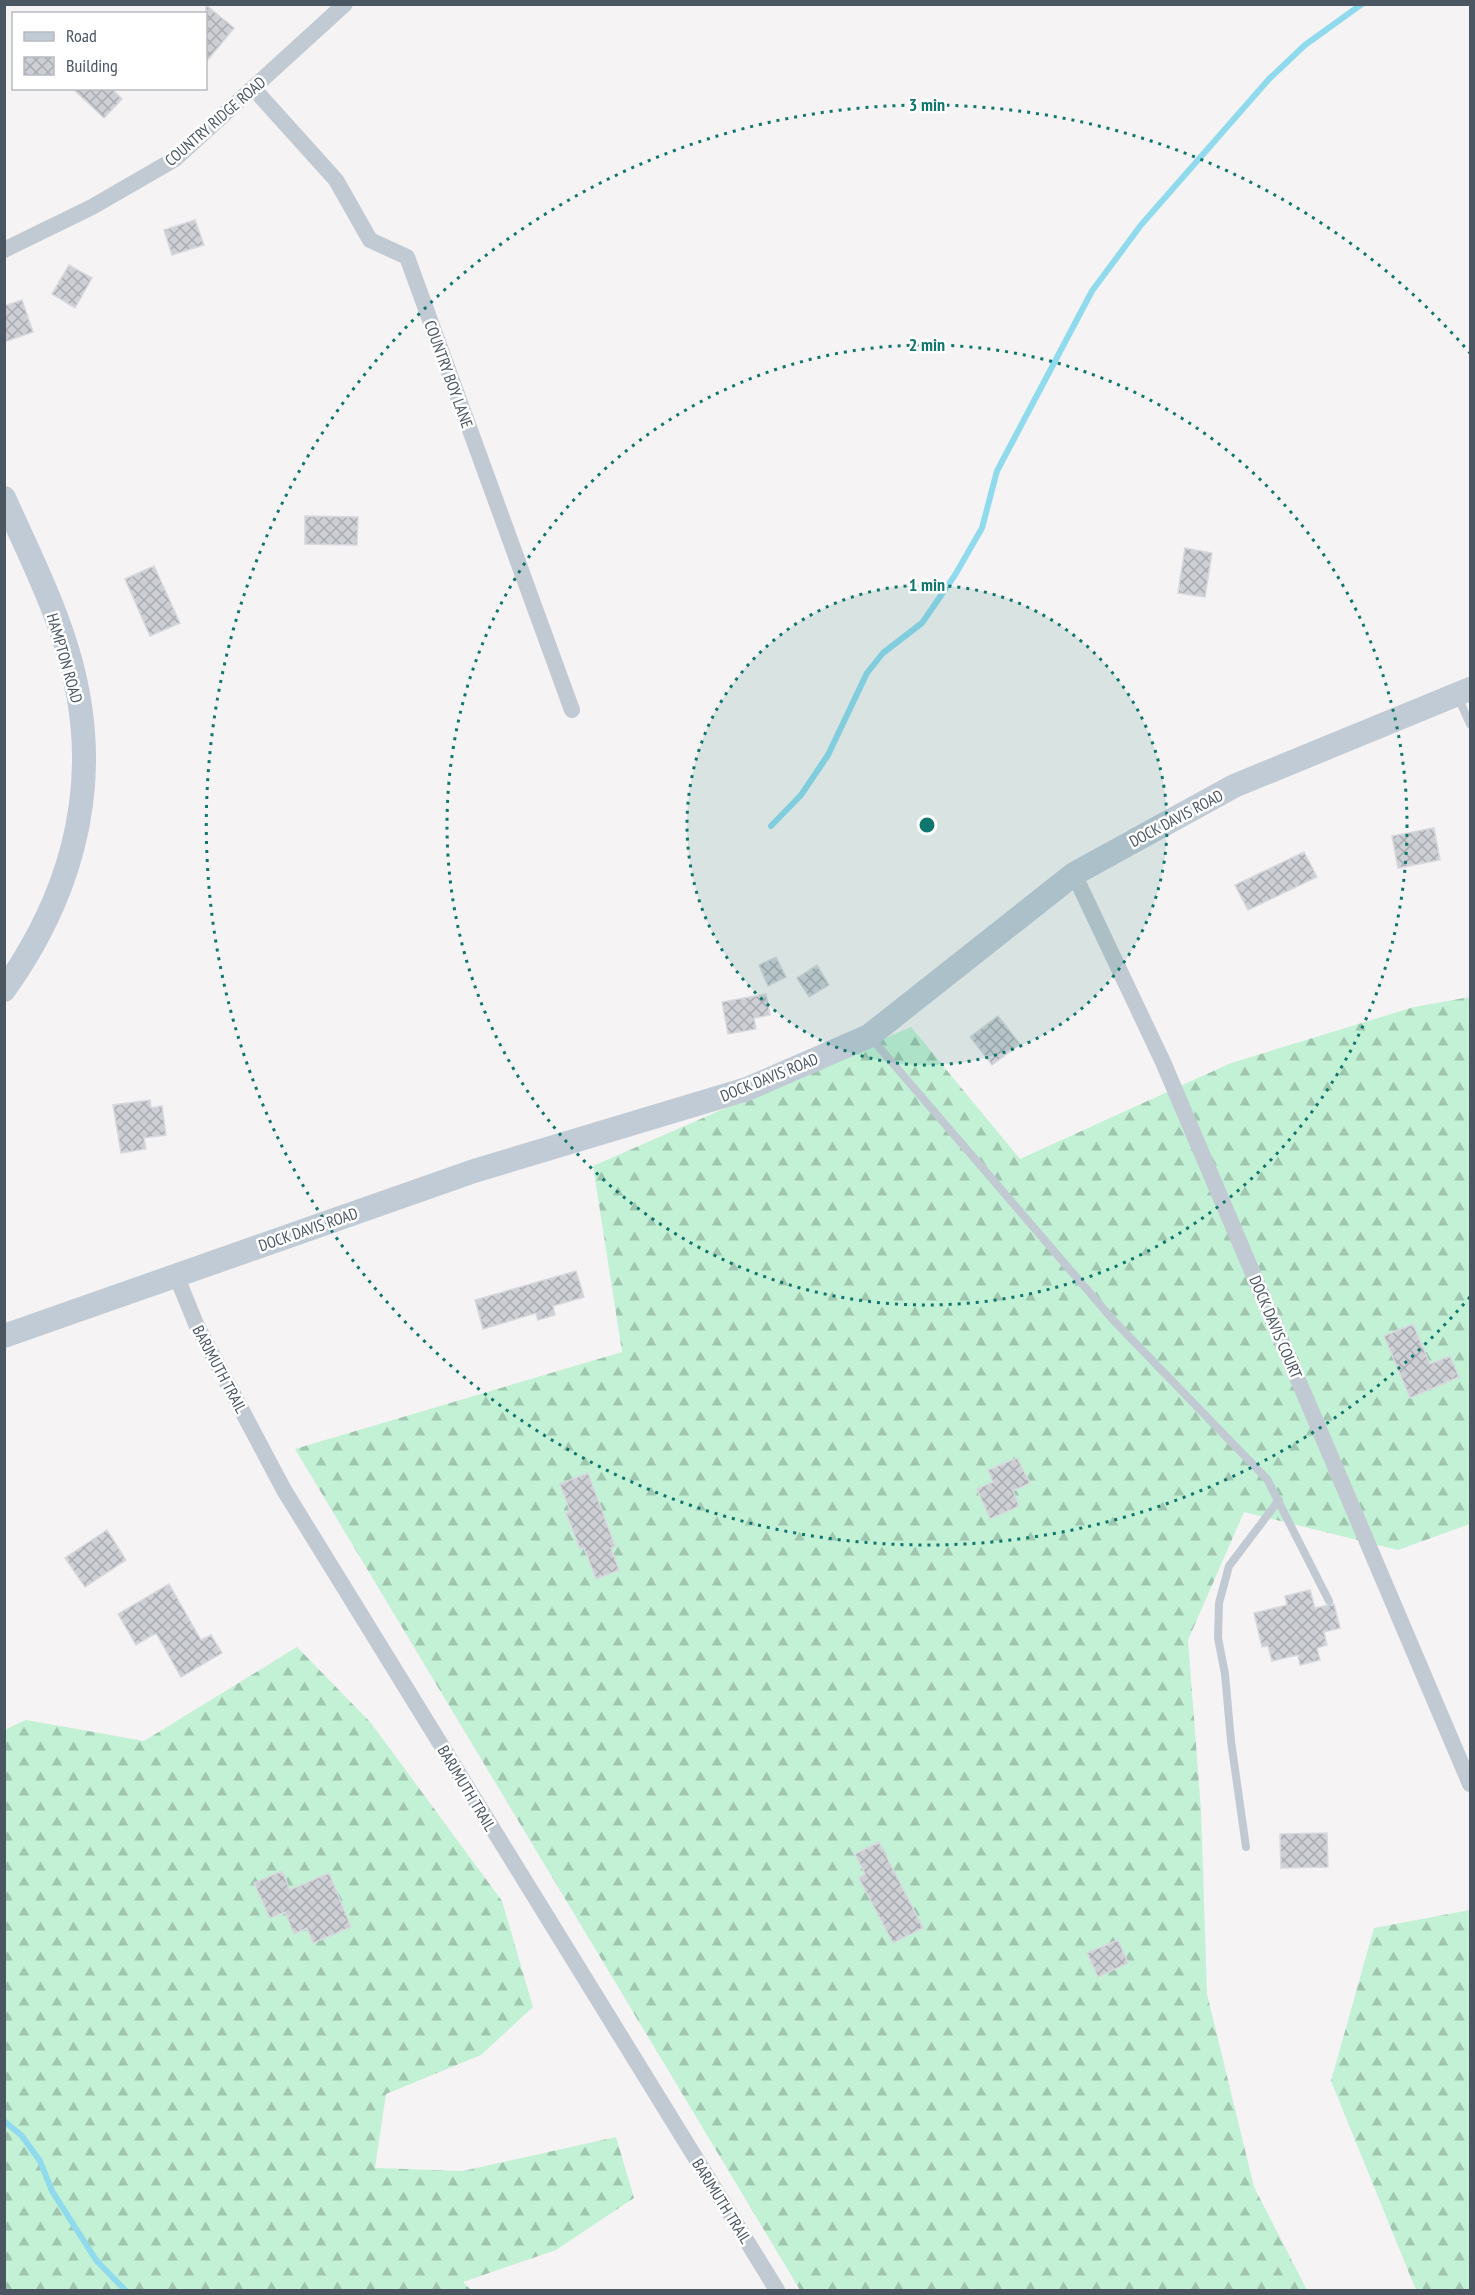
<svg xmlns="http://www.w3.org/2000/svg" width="1475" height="2295" font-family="'PT Sans Narrow',sans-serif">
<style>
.forest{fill:url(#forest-firs)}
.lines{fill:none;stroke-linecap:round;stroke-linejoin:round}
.stream{stroke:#90daee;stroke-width:6}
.building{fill:url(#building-cross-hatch);stroke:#d7d9de;stroke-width:1.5}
.lane{stroke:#c1cad2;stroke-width:8}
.street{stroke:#c1cad2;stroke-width:16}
.secondary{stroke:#c1cbd6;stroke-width:24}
.ring{fill:none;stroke:#0f766e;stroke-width:3;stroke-dasharray:3 6}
.labels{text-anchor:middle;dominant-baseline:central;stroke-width:5;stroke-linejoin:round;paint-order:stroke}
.street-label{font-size:16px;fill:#4a5661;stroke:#fff}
.centre{fill:#0f766e;stroke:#fff;stroke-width:3}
.ring-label{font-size:18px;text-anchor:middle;font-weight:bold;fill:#0f766e;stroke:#fff;stroke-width:5;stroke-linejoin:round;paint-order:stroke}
</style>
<defs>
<pattern id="forest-firs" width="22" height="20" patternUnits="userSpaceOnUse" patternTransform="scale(1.5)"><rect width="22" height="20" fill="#c3f1d5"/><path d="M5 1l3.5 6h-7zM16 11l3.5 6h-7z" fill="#a0c6b0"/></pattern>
<pattern id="building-cross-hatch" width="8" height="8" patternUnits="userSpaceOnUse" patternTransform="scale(1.5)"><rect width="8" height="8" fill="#cdcfd5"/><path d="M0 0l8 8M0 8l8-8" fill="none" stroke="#a8abb0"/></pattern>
</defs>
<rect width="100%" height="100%" fill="#f5f3f3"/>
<path class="forest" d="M1470 997V1524L1398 1550 1244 1512 1188 1640 1201 1810 1207 1994 1254 2187 1307 2290H800L295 1449 622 1352 593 1166 911 1027 1020 1159 1231 1063 1414 1007Z
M297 1647 371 1723 502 1901 533 2007 481 2055 386 2094 375 2168 463 2171 616 2137 634 2198 556 2250 463 2282 471 2290H5L4 1730 26 1720 144 1741Z
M1470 1910V2290H1416L1331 2081 1374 1928Z"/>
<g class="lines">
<path class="stream" d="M771 826 801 795 828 755 867 673 883 653 922 623 955 575 982 528 997 471 1092 291 1141 225 1269 79 1305 45 1362 4
M4 2121 22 2136 40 2161 52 2191 96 2260 125 2290"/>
</g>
<path class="building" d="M206 5 234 28 206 62Z
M72 88H111L122 99 104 118Z
M195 220 204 245 172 255 164 230Z
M69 265 92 278 75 308 52 294Z
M22 300 33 332 4 342V306Z
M305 516 358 517 357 545 305 544Z
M1185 548 1212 553 1205 597 1178 593Z
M154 566 180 623 150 636 125 579Z
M1434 828 1440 860 1398 868 1392 836Z
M1304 852 1317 877 1248 910 1235 885Z
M776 957 786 977 768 986 759 965Z
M817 965 829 985 809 997 797 978Z
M766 994 770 1015 754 1018 756 1029 728 1034 722 1002Z
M998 1016 1020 1044 992 1065 970 1037Z
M150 1100 151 1108 162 1106 166 1135 144 1138 146 1149 121 1153 113 1105Z
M576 1271 584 1297 553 1306 555 1315 538 1320 536 1313 483 1329 475 1300Z
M1413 1324 1430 1364 1450 1356 1459 1377 1410 1398 1384 1336Z
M1017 1458 1030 1483 1013 1491 1019 1506 990 1519 977 1489 993 1482 988 1470Z
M588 1473 615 1546 611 1548 619 1570 596 1579 584 1548 580 1549 566 1513 570 1511 560 1484Z
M107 1530 126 1560 85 1587 65 1558Z
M169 1584 201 1640 211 1635 222 1653 181 1677 156 1633 136 1645 118 1614Z
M1310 1590 1315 1608 1334 1604 1340 1628 1324 1632 1327 1645 1317 1648 1320 1660 1300 1665 1298 1655 1272 1661 1268 1646 1262 1647 1254 1613 1287 1605 1285 1596Z
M1327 1833 1328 1867 1281 1868 1280 1834Z
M879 1842 923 1928 893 1943 859 1878 865 1874 855 1854Z
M282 1871 290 1890 329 1873 351 1927 313 1943 307 1928 294 1934 285 1912 270 1918 254 1883Z
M1118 1940 1128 1963 1098 1977 1087 1953Z"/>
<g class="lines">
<path class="lane" d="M1457 695 1470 724
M871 1038 1114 1321 1267 1479 1329 1601
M1246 1847 1231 1741 1225 1674 1218 1638 1219 1603 1229 1566 1279 1500"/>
<path class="street" d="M254 89 336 180 370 240 407 257 572 710
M4 250 92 207 175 159 345 4
M1074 874 1163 1062 1470 1784
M176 1275 196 1324 284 1490 777 2290"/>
<path class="secondary" d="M4 498C32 560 66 626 78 694 98 801 67 902 4 990
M4 1336 474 1171 747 1089 869 1036 1074 874 1234 786 1470 689"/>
</g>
<circle cx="927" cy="825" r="240" fill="#0f766e" fill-opacity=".12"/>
<g class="ring">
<circle cx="927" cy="825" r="240"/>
<circle cx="927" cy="825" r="480"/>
<path d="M1470 1297A720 720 0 1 1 1470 353"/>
</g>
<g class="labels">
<g class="street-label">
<text transform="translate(215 121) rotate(-41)">COUNTRY RIDGE ROAD</text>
<text transform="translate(449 374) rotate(70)">COUNTRY BOY LANE</text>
<text transform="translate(65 658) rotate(74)">HAMPTON ROAD</text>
<text transform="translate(1176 818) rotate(-28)">DOCK DAVIS ROAD</text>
<text transform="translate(769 1077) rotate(-22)">DOCK DAVIS ROAD</text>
<text transform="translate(308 1229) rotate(-19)">DOCK DAVIS ROAD</text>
<text transform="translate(1276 1327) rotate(67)">DOCK DAVIS COURT</text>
<text transform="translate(220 1369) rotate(62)">BARJMUTH TRAIL</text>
<text transform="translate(467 1788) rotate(59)">BARJMUTH TRAIL</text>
<text transform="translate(722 2201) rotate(58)">BARJMUTH TRAIL</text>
</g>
</g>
<circle cx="927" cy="825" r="9" class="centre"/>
<g class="ring-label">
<text x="927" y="111">3 min</text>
<text x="927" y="351">2 min</text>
<text x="927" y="591">1 min</text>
</g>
<rect width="1475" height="2295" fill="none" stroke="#4a5661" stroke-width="12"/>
<rect x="12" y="12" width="195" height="78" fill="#ffffff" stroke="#b7bbc0" stroke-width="1.5"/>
<rect x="24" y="32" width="30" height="9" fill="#c1cbd6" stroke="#b7bbc0" stroke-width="1.5"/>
<text x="66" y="42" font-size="18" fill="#4a5661">Road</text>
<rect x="24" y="57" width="30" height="18" fill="url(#building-cross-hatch)" stroke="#b7bbc0" stroke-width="1.5"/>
<text x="66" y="72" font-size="18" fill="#4a5661">Building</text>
</svg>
